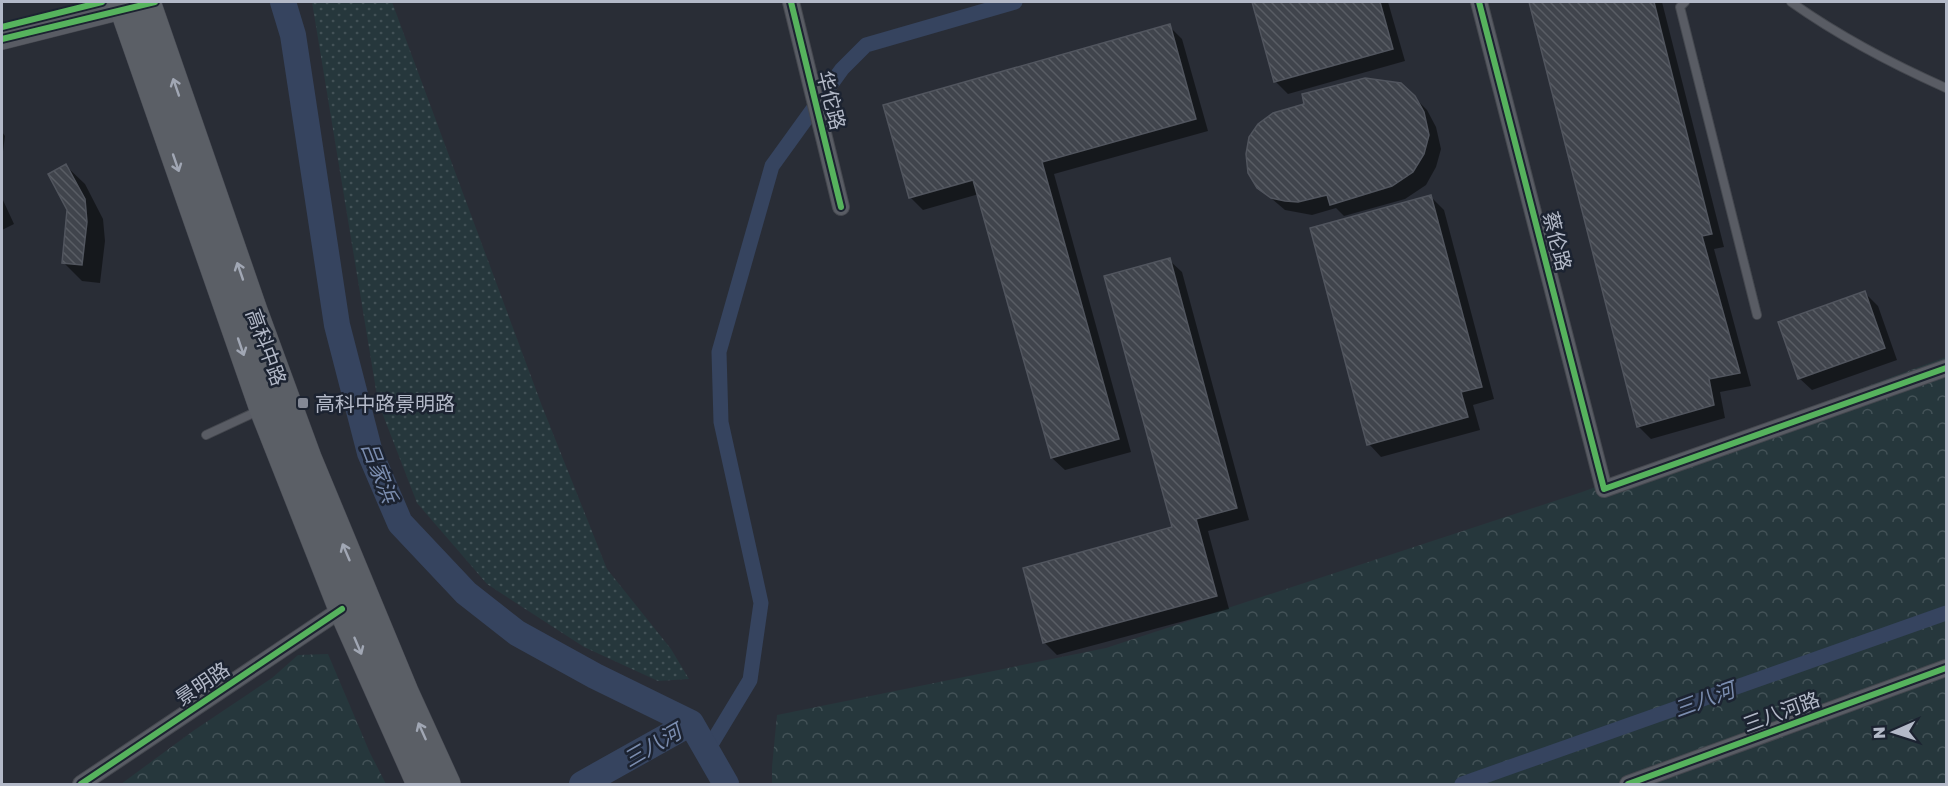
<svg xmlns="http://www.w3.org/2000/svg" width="1948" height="786" font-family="'Golos Text','Noto Sans SC',sans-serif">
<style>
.forest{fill:url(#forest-crowns)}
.park{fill:url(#park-dots)}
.shadow{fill:#0007}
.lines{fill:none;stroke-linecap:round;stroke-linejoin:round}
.canal{stroke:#36445f;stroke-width:15}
.river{stroke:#36445f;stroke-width:26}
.building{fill:url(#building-back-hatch);stroke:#51555e;stroke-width:1.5}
.service-casing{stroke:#45484f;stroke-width:10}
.minor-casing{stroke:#45484f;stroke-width:18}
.tertiary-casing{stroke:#45484f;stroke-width:22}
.primary-casing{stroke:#474a53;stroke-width:28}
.service{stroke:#595c64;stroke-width:8}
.minor{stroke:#595c64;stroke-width:16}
.tertiary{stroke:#595c64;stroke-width:21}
.primary{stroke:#5b5f66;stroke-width:27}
.cycleway-casing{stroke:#1c2331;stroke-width:10}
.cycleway{stroke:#56b35d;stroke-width:6}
.oneway{stroke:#a1a7b4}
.poi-dot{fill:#838895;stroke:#1c2331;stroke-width:2}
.labels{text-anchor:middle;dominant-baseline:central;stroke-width:5;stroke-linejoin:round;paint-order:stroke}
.street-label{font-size:20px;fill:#b3b9c8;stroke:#1c2331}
.poi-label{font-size:20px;fill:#b3b9c8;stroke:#1c2331;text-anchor:start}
.water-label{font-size:21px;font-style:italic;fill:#7b8daf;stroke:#1c2331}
</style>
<defs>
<pattern id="forest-crowns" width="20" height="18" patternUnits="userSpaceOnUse" patternTransform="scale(1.5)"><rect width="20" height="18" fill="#26373c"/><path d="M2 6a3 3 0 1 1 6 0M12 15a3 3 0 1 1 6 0" fill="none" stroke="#435257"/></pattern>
<pattern id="park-dots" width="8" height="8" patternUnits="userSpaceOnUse" patternTransform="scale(1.5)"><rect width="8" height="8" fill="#26373c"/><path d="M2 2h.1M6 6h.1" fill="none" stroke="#435257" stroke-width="1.8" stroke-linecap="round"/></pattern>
<pattern id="building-back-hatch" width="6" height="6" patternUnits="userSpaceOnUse" patternTransform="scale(1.5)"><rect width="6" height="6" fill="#40444c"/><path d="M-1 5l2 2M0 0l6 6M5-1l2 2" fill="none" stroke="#595d64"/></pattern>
</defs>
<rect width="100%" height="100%" fill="#292d36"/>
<path class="forest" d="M1946 357V784H772V767L777 715 1106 648 1582 492Z
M328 654 370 753 386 784H121L193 731 272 678 298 655Z"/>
<path class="park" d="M312 2H392L542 406 607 569 671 649 689 679 658 681 584 647 487 584 417 503 378 402Z"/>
<path class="shadow" d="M1253 2H1388L1405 61 1288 94 1275 81Z
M1531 2H1662L1724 247 1714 249 1751 386 1720 392 1725 418 1651 439 1638 426Z
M1169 26 1182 39 1208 131 1054 174 1131 452 1065 470 1052 458 979 194 923 210 910 197Z
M1414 97 1427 110 1436 127 1441 149 1436 167 1426 185 1405 199 1344 216 1336 208 1312 215 1285 210 1258 187Z
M2 132 5 136 2 159Z
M66 166 85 184 103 219 105 241 100 283 82 281 64 263 69 210Z
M1431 197 1444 210 1494 399 1473 405 1480 430 1381 457 1369 444Z
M2 198 14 224 2 230Z
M1169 260 1182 272 1249 520 1208 531 1229 609 1057 655 1045 643 1025 569 1174 528Z
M1865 293 1878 306 1897 360 1812 390 1799 378Z"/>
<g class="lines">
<path class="canal" d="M707 751 750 680 761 603 721 422 719 352 772 166 842 69 866 45 1015 2
M1462 784 1946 613"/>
<path class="river" d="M283 2 293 35 337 325 370 453 400 523 466 593 517 633 595 676 691 723 726 784
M582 784 691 723"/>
</g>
<path class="building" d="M1252 2H1380L1393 49 1274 82Z
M1529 2H1654L1712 234 1702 236 1740 373 1709 379 1714 405 1637 427Z
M1170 24 1196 119 1042 162 1119 439 1051 458 973 180 909 198 883 105Z
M1365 78 1401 83 1415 96 1424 112 1429 135 1424 154 1413 172 1392 186 1330 205 1327 195 1298 202 1285 201 1271 198 1257 188 1248 173 1246 154 1249 137 1258 124 1273 113 1304 104 1302 94Z
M66 164 85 199 87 222 82 265 62 263 67 210 48 174Z
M1431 195 1482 387 1461 392 1468 417 1367 445 1310 228Z
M1170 258 1237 508 1196 519 1217 596 1043 643 1023 568 1172 527 1104 276Z
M1865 291 1885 348 1798 379 1778 322Z"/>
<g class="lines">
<g class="service-casing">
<path id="service" d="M1685 2 1680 7 1757 315
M1791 2C1839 36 1892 64 1946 88
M206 435 260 410"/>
</g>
<g class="minor-casing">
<path id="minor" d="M791 2 841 207
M1479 2 1604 489 1946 368
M81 784 342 609
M1628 784 1946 668"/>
</g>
<g class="tertiary-casing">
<path id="tertiary" d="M2 39 137 5"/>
</g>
<g class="primary-casing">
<path id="primary" d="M121 2 263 409 342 609 420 784
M147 2 254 311 308 458 405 692 447 784"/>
</g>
<use href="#service" class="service"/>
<use href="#minor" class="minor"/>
<use href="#tertiary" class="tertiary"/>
<use href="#primary" class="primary"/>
<g class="cycleway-casing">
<path id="cycleway" d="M791 2 841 207
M1479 2 1604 489 1946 368
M2 27 102 2
M2 39 155 2
M81 784 342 609
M1628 784 1946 668"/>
</g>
<use href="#cycleway" class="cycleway"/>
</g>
<defs><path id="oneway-shaft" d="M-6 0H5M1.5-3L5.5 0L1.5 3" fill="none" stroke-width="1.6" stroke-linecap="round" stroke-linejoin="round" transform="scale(1.5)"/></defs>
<g class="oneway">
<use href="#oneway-shaft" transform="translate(176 87) rotate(-109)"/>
<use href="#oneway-shaft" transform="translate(176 163) rotate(71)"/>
<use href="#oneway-shaft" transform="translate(240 271) rotate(-109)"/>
<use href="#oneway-shaft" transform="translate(241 347) rotate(71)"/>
<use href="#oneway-shaft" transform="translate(346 552) rotate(-113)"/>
<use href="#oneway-shaft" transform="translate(358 646) rotate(67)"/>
<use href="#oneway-shaft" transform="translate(422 731) rotate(-114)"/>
</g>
<rect class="poi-dot" x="297" y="397" width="12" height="12" rx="3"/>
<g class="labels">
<g class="street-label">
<text transform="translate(832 100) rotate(76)">华佗路</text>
<text transform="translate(1558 241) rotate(76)">蔡伦路</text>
<text transform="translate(267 347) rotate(70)">高科中路</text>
<text transform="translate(202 683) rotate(-34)">景明路</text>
<text transform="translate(1781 711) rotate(-20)">三八河路</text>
</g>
<g class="poi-label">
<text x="315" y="403">高科中路景明路</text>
</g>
<g class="water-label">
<text transform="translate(380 472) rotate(69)">吕家浜</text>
<text transform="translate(1704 699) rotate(-20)">三八河</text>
<text transform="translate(652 745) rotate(-30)">三八河</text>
</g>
</g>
<rect width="1948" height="786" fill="none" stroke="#b3b9c8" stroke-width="6"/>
<g transform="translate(1894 732) rotate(267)" stroke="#1c2331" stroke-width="4.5" paint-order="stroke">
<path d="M0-4.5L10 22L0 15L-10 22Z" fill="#b3b9c8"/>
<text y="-9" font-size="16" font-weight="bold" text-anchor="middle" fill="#b3b9c8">N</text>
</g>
</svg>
